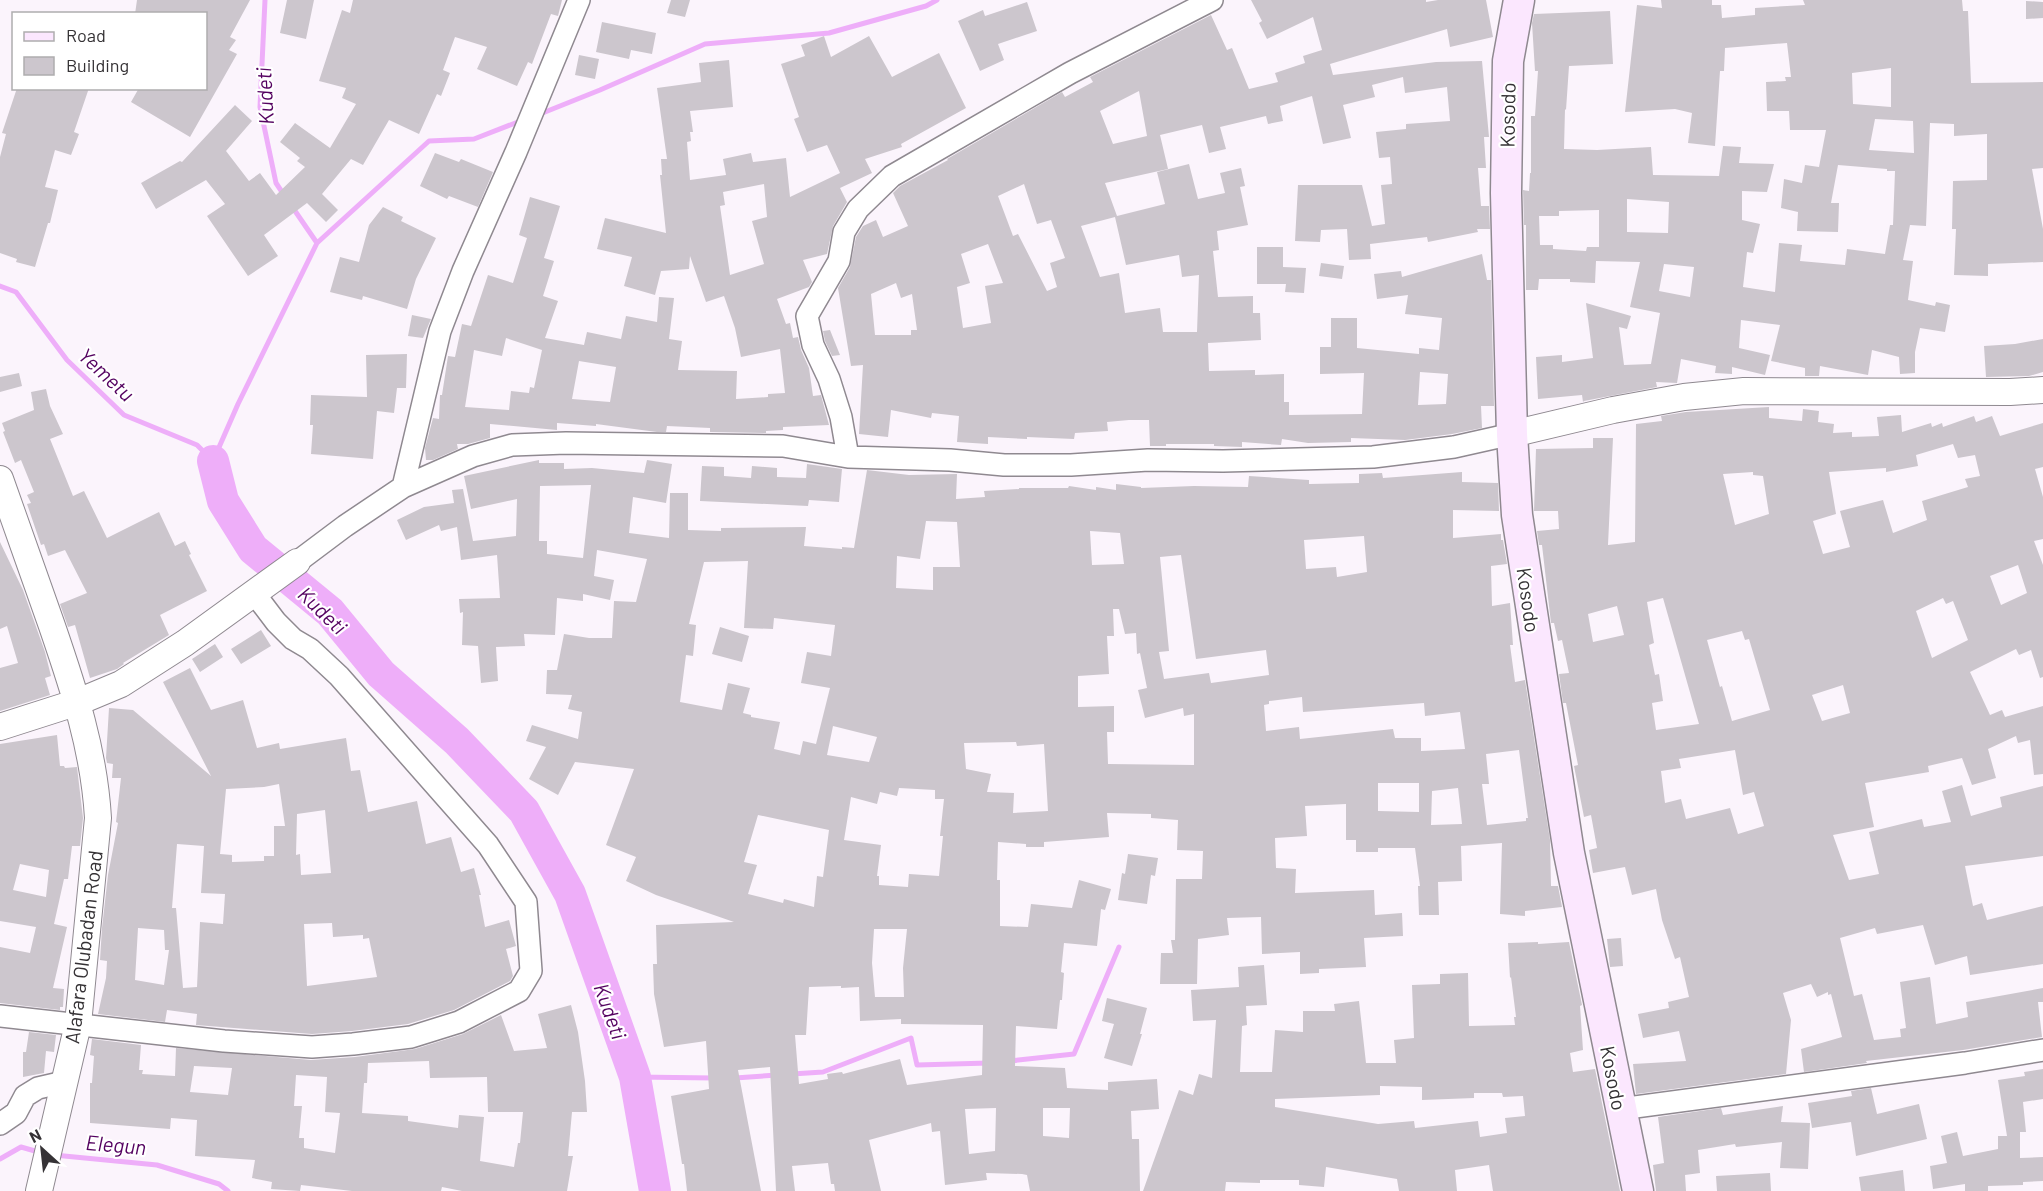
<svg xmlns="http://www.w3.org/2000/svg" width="2043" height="1191" font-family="Barlow,sans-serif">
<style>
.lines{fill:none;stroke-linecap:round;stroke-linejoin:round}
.stream{stroke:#eeaef9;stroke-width:5}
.river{stroke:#eeaef9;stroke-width:32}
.building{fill:#ccc6cd;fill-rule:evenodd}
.minor-casing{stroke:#8f8990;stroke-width:24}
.tertiary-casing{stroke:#8f8990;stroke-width:28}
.secondary-casing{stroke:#8f8990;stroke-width:33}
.minor{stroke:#fff;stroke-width:21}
.tertiary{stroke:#fff;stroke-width:26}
.secondary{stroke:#fbe7fe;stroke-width:30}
.labels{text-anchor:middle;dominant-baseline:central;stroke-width:4.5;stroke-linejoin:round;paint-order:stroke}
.street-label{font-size:20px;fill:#353235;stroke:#fff}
.water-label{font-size:21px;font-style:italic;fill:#540260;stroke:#fff}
</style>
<rect width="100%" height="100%" fill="#fbf4fc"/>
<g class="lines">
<path class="stream" d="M265 0 260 107 276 183 284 195
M540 114 600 90 705 44 829 33 926 6 937 0
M293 208 317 243
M0 286 16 292 67 360 124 415 197 445 213 461 238 404 317 243 429 141 474 139 523 120
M1010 1061 1074 1054 1119 947
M792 1074 823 1072 911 1038 917 1065 989 1063
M635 1077 714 1078
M735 1078 777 1075
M54 1155 157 1165 219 1184 228 1191
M0 1159 21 1147 42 1153"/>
<path class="river" d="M213 461 223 501 253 549 330 612 381 674 457 741 524 811 570 894 635 1077 655 1191"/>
</g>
<path class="building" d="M137 0H250L230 37 236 40 229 50 237 54 190 137 131 102 139 88H206V14H135Z
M287 0H314L306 39 280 33Z
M353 0H562L558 16 551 14 532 64 528 62 517 86 477 69 487 47 455 37 443 70 450 73 441 96 437 94 419 134 389 120 363 165 351 159 322 194 338 210 326 222 307 203 264 235 278 256 248 276 207 216 225 204 206 180 156 209 141 183 180 161 182 162 235 105 252 121 226 151 249 181 260 173 276 195 305 167 297 161 300 158 280 142 295 123 330 148 356 104 342 98 346 88 319 81 342 10 350 13Z
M671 0H690L685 17 667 13Z
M1251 0H1426V2L1438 0H1486L1493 37 1450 47 1447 29 1330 64 1333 75 1436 62 1482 61 1489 137H1484L1486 168H1478L1481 206H1489L1490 229H1477L1478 232 1428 242 1427 237 1370 244 1371 259 1349 260 1347 229 1321 230 1320 242 1295 241 1298 185H1362L1372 226 1385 224 1381 185 1392 184 1390 157 1379 158 1376 132 1406 129V124L1450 121 1447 87 1405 93 1403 77 1372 85 1375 97 1343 105 1351 138 1323 144 1312 96 1280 106 1283 121 1268 124 1266 116 1220 127 1226 149 1209 153 1202 125 1160 135 1168 169 1105 183 1117 216 1165 204 1157 172 1189 164 1198 199 1225 193 1220 173 1241 168 1245 186 1240 187 1248 225 1217 231 1219 250 1213 251 1218 297 1253 296V313H1260L1261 340 1208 343 1209 371 1255 370V375L1284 374V402H1289V415L1362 414 1364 373 1320 374V347H1331V318H1357V348L1419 354V348L1439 350 1442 318 1405 314 1408 295 1377 299 1374 274 1401 271 1402 277 1482 254 1487 280H1491L1494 406H1481L1482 428 1452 434 1405 440 1351 438V442L1308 443 1282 439 1281 445 1242 442V447L1214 446V444H1166V446H1150L1149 420H1129L1107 422 1108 431 1075 433 1074 439 1027 437V439L988 437V444L957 442 959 416 932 413 931 418 891 410 888 437 859 434 863 365 851 366 838 288 850 267 856 237 863 226 876 220 883 237 908 226 893 193 900 186 948 160 947 159 1062 92 1065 97 1093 82 1090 77 1211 15 1227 50 1232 48 1249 89 1278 82 1275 73 1305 63 1303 56 1322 50 1313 17 1267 39 1259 23 1262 21ZM1139 91 1147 136 1113 144 1100 111ZM1024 184 1037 224 1051 220 1065 258 1050 263 1057 287 1047 291 1018 234 1013 236 998 196ZM1115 217 1126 265 1179 255 1182 277 1199 275 1197 332H1163L1160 308 1125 313 1119 273 1100 277 1081 226ZM988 244 1003 283 985 286 991 323 963 328 957 287 970 283 961 254ZM896 283 901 298 912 294 917 330H911V335H875L871 294ZM1420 372 1448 374 1446 404 1418 405Z
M1661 0H1712V5H1721L1722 18 1755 15V8L1805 5 1803 0H1962L1963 11H1968L1971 83 2043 82V168L2032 169 2043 229V262L1988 264V276L1954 275 1956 229H1952L1953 181 1987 180V134L1954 136V124L1930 123 1926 226 1910 225 1903 260 1913 261 1908 300 1935 306 1936 302 1950 305 1945 332 1920 328 1915 352V373L1900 374 1899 357 1872 350 1868 375 1820 366 1819 376H1805V368L1771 361 1780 325 1741 320 1739 348 1770 355 1765 375 1732 367V374L1715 373 1716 366 1681 359 1677 383 1656 382 1657 387 1584 401 1583 402 1582 395 1538 399 1536 357 1562 355V362L1593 358 1586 303 1631 316 1627 329 1619 327 1624 365 1651 364 1660 313 1630 307 1640 262 1596 261 1595 283 1570 282V279H1539L1538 290H1526V225H1524L1523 190 1529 191 1530 173H1531V116H1535L1538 71H1535L1532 23 1534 14 1610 11 1613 64 1569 66 1566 110 1565 109 1564 149 1597 150 1651 147 1653 175 1719 176 1723 146 1741 147 1739 163 1774 164 1767 192 1742 191V220L1760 224 1753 253 1747 252 1743 287 1775 292 1779 243 1802 245 1800 261 1845 265 1847 249 1885 254 1890 225H1893L1895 171H1887V169L1838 165 1831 203H1839L1838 232 1797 231 1798 212 1781 208 1784 179 1802 183 1805 165 1819 167 1826 130H1790L1789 111H1767L1766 82 1786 81 1785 77H1791L1787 43 1725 48 1724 71H1720L1715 146 1688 143 1692 113 1675 109 1625 112 1637 5 1662 8ZM1891 68V107L1853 104 1852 73ZM1875 119 1913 121 1914 153 1869 150ZM1627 199 1669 202 1668 233 1627 232ZM1599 210V247H1587L1586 251 1553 249V245H1540L1539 216H1559V211ZM1664 264 1694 267 1690 297 1659 291Z
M2026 1 2043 2V18L2026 19Z
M1027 2 1037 31 998 44 1004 60 980 71 958 21 983 10 985 16Z
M602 22 656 33 652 54 631 50 629 59 596 52Z
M824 36 831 57 869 36 892 77 939 53 966 108 901 144 902 147 865 159 872 173 840 188 847 202 833 226 827 254 803 260 812 282 809 287 777 299 786 324 790 323 793 338 798 337 801 350 809 368 813 396 821 395 829 425 783 427V430L766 431V433L710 432V428L667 426 666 432H657L596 424V426L557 423V430L490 424V438L468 444H457L458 449 433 460H426L425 448 433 418 439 419 440 395H442L448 356 455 357 462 324 471 326 488 275 513 283 527 238 519 235 530 197 560 206 544 258 554 261 543 296 558 301 545 338 584 345 587 332 621 339 626 316 657 322 659 297 674 298 669 339 682 341 678 370 737 371 736 399 768 397V394L785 393 780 349 741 357 735 328 724 296 706 302 690 256 689 269 661 271 655 295 624 286 632 257 597 249 605 218 666 233 660 175H662L661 159H667L657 88 701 82 699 63 729 60 733 107 690 111 693 132H690L691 141 687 142 690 180 726 175 723 159 751 153 753 162 786 158 790 197 840 173 827 145 807 152 794 119 799 117 781 64 805 56 801 45ZM764 184 767 217 752 221 764 264 730 275 720 206 725 205 723 192ZM506 338 542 350 534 388 530 387 529 393 511 391 509 410 465 407 474 350 502 356ZM579 361 616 367 610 402 572 399Z
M579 55 599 59 595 79 575 75Z
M17 88H89L74 132 79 134 71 155 55 150 45 187 58 190 50 223H48L35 267 16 262 17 259 0 253V157L6 134 2 133Z
M435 153 459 162 461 159 493 172 478 207 449 196 447 199 420 186Z
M383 207 403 217 401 221 436 238 416 279 407 309 363 296 362 300 330 292 340 257 359 262 369 225Z
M1257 247H1283V267L1306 268 1304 293 1285 292 1286 284H1257Z
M1321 263 1344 266 1342 279 1319 276Z
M412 315 431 319 423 338 408 336Z
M830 330 840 355 832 356 825 341 823 331Z
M2043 339V372L2029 376 1986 377 1984 346 2015 344Z
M407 354 406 388H397L394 413 377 411 373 459 311 454 313 425H310L311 395 367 397 366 355Z
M19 373 22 386 0 392V377Z
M46 389 50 406 63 434 50 439 73 496 84 491 107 538 159 512 175 546 185 541 191 554 189 555 207 591 160 615 169 635 123 663 124 664 117 669 90 678 75 625 68 627 60 604 87 593 65 550 48 556 44 544 41 545 27 504 31 503 27 495 34 492 21 460 15 463 3 432 5 431 2 423 34 410 31 392Z
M1769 407V418L1802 421 1803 409 1819 411 1818 422 1834 424 1833 433 1852 432V437L1879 436 1877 417 1901 415 1902 432 1931 423 1932 427 1942 423 1943 427 1974 416 1976 422 1992 416 2000 436 2043 423V467L2035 469 2043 497V539L2034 541 2043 565V677L2040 678 2031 650 2019 655 2016 649 1970 672 1990 715 2002 710 2005 717 2043 706V774L2034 775 2030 740 2018 743 2016 736 1988 749 1996 778 1972 785 1962 758 1928 766 1929 772 1865 783 1874 827 1833 835 1849 880 1879 874 1869 832 1922 819 1924 827 1951 822 1942 791 1962 785 1971 816 2002 807 2000 797 2043 786V856L1965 866 1973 906 1982 903 1987 920 2043 906V964L1970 975 1967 956 1935 965 1923 925 1877 934 1875 928 1840 938 1854 996 1862 994 1874 1040 1901 1037 1900 1029 1906 1028 1900 982 1930 977 1936 1024 1968 1017 1966 1002 2043 988V1002H2038L2042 1037 1963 1050 1866 1061 1867 1063 1804 1072 1801 1049 1842 1037 1831 994 1828 995V992L1817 997 1811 984 1783 993 1791 1020 1786 1074 1636 1094 1633 1064 1686 1061 1679 1031 1643 1038 1638 1014 1669 1008 1668 1002 1689 997 1680 957 1675 959 1662 920 1656 889 1632 895 1625 867 1593 873 1589 850 1597 848 1591 815 1584 817 1574 766 1578 765 1566 703H1563L1559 674 1569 673 1562 640 1558 641 1554 623H1551L1542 545H1539L1537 531 1559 529 1558 511H1534L1536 449 1593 448V438H1613L1608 545 1635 542 1636 424 1662 421 1661 416 1686 412ZM1953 444 1958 458 1975 455 1980 476 1965 479 1968 487 1922 501 1927 520 1893 533 1883 500 1840 511 1850 547 1823 554 1813 521 1836 514 1829 472 1886 468V472L1918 466 1916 455ZM1753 472V475L1763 476 1769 514 1735 525 1723 474ZM2018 565 2027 593 2001 605 1990 576ZM1663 598 1699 724 1656 730 1652 703 1663 701 1659 674 1655 675 1649 645 1654 643 1647 602ZM1943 598 1946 604 1953 601 1968 640 1932 658 1916 611ZM1617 606 1624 635 1593 642 1588 614ZM1742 631 1745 640 1749 639 1770 710 1732 721 1722 686 1720 687 1707 640ZM1843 685 1850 713 1822 721 1812 695ZM1735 750 1743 795 1754 792 1764 826 1738 834 1730 808 1686 819 1681 799 1665 803 1661 771 1681 768 1679 759Z
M539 460V463H564V469L592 468 644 473 647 460 672 464 666 503 633 497 629 533 669 538 670 493H688V530L721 531V528L806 527 804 546 842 549V547L854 548 867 470 909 475 957 474 956 499 985 497 984 491 1019 489V488H1068L1069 486 1096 490V487L1116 490V484L1141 487V488L1194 486 1248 487 1249 476 1309 480V484L1359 483V474L1382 473 1383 478 1462 472V482L1498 483 1499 511 1453 510V538L1501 534V540H1503L1507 564 1491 566 1492 606 1510 603 1513 645H1510L1515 682 1525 680 1550 840 1551 886H1558L1562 907 1525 911V916L1500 914 1502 843 1461 846 1462 881 1438 882 1439 915H1419L1418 886H1420L1415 848H1378V852H1356V840H1346V804L1305 806 1307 836 1275 838 1276 868 1296 869 1295 893 1374 890 1375 915 1402 913 1403 936 1364 938 1366 967 1319 969V973L1300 974V952L1262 954 1261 917 1227 918 1229 935 1198 939 1197 984H1160L1161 953H1173L1171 940H1175L1176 879H1202L1203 851 1177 850 1178 820 1151 818V814L1107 813 1109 837 1044 842V847H1026V844L998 842 997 880H1000V926L1028 927 1031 904 1072 908 1079 880 1111 889 1105 910 1101 909 1097 946 1064 943 1061 972 1064 973 1062 1000H1060L1057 1029 1016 1026 1015 1066 1065 1068 1067 1088 1108 1090V1082L1157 1079 1159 1109 1131 1111 1132 1139H1139L1140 1191H1030L1027 1175 1022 1174 986 1173 987 1180 945 1185 940 1131 932 1132 931 1123 869 1140 881 1191H835L834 1184H831L828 1163 792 1166 795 1191H776L770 1067 738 1070 761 1191H687L684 1164H682L671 1096 709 1089 706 1041 664 1047 654 994 653 964H657L656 925 734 922 656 895 626 881 636 857 606 845 634 769 575 762 558 795 529 779 546 747 526 741 532 725 578 739 582 712 568 709 572 695 546 694 547 670H557L564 634 589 638H612L614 601 636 602 647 559 597 550 594 576 614 580 610 600 583 594V601L557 598 555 635 524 634 525 646 496 647 498 681 481 683 478 646 462 645 463 612 460 613 459 599 500 598 497 555 461 560 457 527 441 531 439 525 406 540 397 520 424 507 454 503 452 490 463 489 473 541 516 536 517 499 471 509 464 476ZM591 485 583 558 547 554V541H539L540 486ZM926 521 957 522 960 567H933V590L896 588 897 556 920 559ZM1090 531 1120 533 1124 564 1092 565ZM1364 536 1367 572 1337 577 1336 567 1306 569 1304 540ZM1181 555 1196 659 1266 650 1269 675 1211 683 1209 673 1164 679 1159 652 1169 651 1160 557ZM748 561 744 628 773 629 774 618 835 625 831 656 807 652 801 683 830 688 816 744 803 741 800 755 774 749 780 722 751 717V715L743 713 750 688 728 683 722 710 680 702 686 655 693 656 696 625 689 624 704 562ZM1113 609H1119L1125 634 1136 633 1137 654 1140 653 1147 688 1138 690 1145 718 1183 708 1184 716 1194 714V765L1108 764 1107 732H1114V706L1078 707V676L1109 674 1107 636H1114ZM1302 697 1303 712 1424 703 1425 716 1460 712 1465 749 1421 751V738H1395L1393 729 1300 739 1299 727 1266 731 1264 705 1269 704V701ZM833 726 877 737 869 762 827 755ZM1016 742 1017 746 1044 744 1048 811 1013 813 1014 793 987 792 991 774 966 769 964 743ZM1519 750 1528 818H1526V821L1487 825 1482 784H1489L1486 754ZM1378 783H1419V812L1378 811ZM899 788 935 790V799H944L940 836H943L939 876 909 874 908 887 879 885V876H877L881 845 844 840 851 797 877 804 880 792 897 796ZM1458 788 1462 824 1431 825 1432 791ZM758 815 829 830 823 877 817 876 814 907 784 899 783 903 748 894 757 865 744 862ZM874 929H907L903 968 904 997H875L872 963ZM841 986V988L859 987 860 1021 901 1019V1024L983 1025 982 1075 907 1085 900 1059 843 1074 842 1072 827 1074 828 1079 799 1084 795 1035H806L809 987ZM996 1108 995 1151 969 1154 965 1109ZM1043 1108H1070L1069 1138 1043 1136Z
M807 464 842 469 839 502 809 500 808 506 700 501 702 466 724 467V476L751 478 752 466 777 468V477L806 478Z
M0 542 23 590 45 652 51 676 45 678 50 695 0 711V668L18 663 7 626 0 629Z
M720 627 749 636 742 662 712 654Z
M261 630 271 646 241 664 231 649Z
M215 644 223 657 200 672 192 659Z
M190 668 211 710 243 700 257 748 279 743 280 749 346 738 351 771 360 770 368 812 417 801 426 844 451 837 461 872 474 868 481 895H479L485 927 509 920 516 946 506 949 513 976 510 981 454 1010 408 1024 352 1031 312 1034 196 1025 197 1014 167 1010 165 1022 98 1014 106 978 107 961 100 960 102 928 108 875 118 823 116 822 121 778H112L113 764 107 763 106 758 109 708 133 710 211 776 163 682ZM279 784 285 826H274V856H264V861L232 862V855L220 854 226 789 264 787ZM325 810 331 873 301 875 300 854 296 855 297 814ZM177 844 204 846 201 893 225 894 223 924 200 922 197 987 183 988 176 908H172ZM332 923 333 937 363 935V939L369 938 377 977 307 986 304 924ZM138 928 164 930 165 950H169L164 985 135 980Z
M57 735 60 766H64L65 768 77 767 83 818 80 846H72L68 879H64L54 924 67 927 53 988 64 989 63 1007H60V1010L0 1003V947L30 953 36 927 0 921V744ZM20 864 49 870 46 897 13 890Z
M1128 854 1158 858 1155 876 1151 875 1147 904 1118 900 1122 873 1125 874Z
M1621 938 1623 966 1610 967 1607 939Z
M1538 942V944L1569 942 1582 1005 1580 1006 1583 1050 1570 1053 1573 1072 1595 1069 1620 1191H1493L1489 1165 1455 1170 1457 1191H1399L1397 1179 1326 1167 1324 1187 1299 1185V1180H1260V1183L1226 1182 1225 1191H1143L1179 1090 1193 1095 1199 1074 1212 1078 1216 1020 1193 1021 1191 990 1239 987 1238 967 1264 965 1267 1005 1246 1006 1247 1025 1242 1026 1240 1072H1272L1275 1030 1303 1032V1011H1335L1334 1004 1359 1001 1366 1063H1396L1394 1040 1414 1038 1412 985 1440 984V974L1468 973 1469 1026 1515 1025 1514 1017H1516L1511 977 1510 978 1508 943ZM1380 1086 1422 1087V1100L1474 1098V1093H1502L1503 1097 1523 1096 1525 1116 1505 1118 1507 1133 1480 1137 1478 1121 1415 1128 1414 1121 1378 1124 1275 1107V1099L1380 1095Z
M1107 998 1147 1008 1140 1034H1142L1132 1066 1104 1058 1114 1024 1102 1021Z
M571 1005 578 1032 585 1081 587 1112H572L568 1156H573L567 1191H462L442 1187 441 1191H352L301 1185 300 1191 271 1189 272 1182 252 1178 255 1160 195 1156 197 1120 171 1118 170 1129 90 1123V1083H92L94 1056 90 1055 92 1039 141 1045 139 1070H143L142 1074 175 1076 176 1048 311 1060 355 1057 415 1049 463 1034 501 1015 514 1051 547 1048 538 1014ZM429 1061 430 1078 487 1077 488 1112H523L520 1143H518L514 1167 480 1161 484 1117 459 1115 458 1128 408 1121V1116L362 1113 364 1083H367L368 1063ZM194 1066 232 1068 228 1095 190 1092ZM296 1075 327 1077 325 1112 340 1113 335 1153 304 1148V1138H299L302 1106H294Z
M29 1032 56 1035 54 1052 46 1051 44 1073 23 1077V1052H26Z
M2043 1069V1099L2023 1102 2026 1132H2020V1158L2043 1157V1181L2023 1182V1185L1988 1186V1191H1965V1184L1933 1189 1930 1166 1947 1163 1941 1136 1957 1132 1963 1156 1998 1149V1136H2007L1998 1080 2025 1076 2024 1072Z
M1871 1088 1877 1114 1919 1104 1927 1139 1856 1156 1851 1122 1812 1128 1808 1103 1852 1096 1851 1091Z
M1783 1106 1781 1122 1810 1123 1808 1169 1780 1168 1782 1142 1736 1147 1735 1144 1698 1150 1700 1173 1685 1175 1686 1191H1656L1653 1165 1664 1163 1658 1117 1721 1108 1723 1115Z
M1903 1170 1905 1191H1861L1859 1177Z
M1770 1173 1771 1191H1717L1716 1176Z"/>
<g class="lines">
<g class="minor-casing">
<path id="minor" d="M848 457 841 417 829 379 813 345 807 316 839 261 844 232 858 209 892 176 1070 73 1212 0
M403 487 440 331 463 271 516 152 579 0
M297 562 345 526 403 487 473 456 512 445 566 443 783 446 848 457 950 460 1004 465H1071L1148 460 1223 461 1373 457 1454 447 1512 434
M0 1016 224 1041 312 1047 353 1044 411 1037 459 1022 519 991 531 971 526 902 488 845 339 676 310 649 293 639 276 622 254 593
M1620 1109 1965 1063 2043 1050
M0 1124 16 1113 25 1096 38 1088 64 1082"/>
</g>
<g class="tertiary-casing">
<path id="tertiary" d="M1512 434 1613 410 1684 397 1744 391 2010 392 2043 390
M0 479C17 528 35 577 52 626 74 690 94 750 98 818L78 1024 39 1191
M0 727 78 702 121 684 185 643 297 562"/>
</g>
<g class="secondary-casing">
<path id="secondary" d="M1519 0 1508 61 1506 193 1512 434 1517 515 1569 853 1638 1191"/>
</g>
<use href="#minor" class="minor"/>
<use href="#tertiary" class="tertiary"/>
<use href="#secondary" class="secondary"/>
</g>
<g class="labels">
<g class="street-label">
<text transform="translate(1507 115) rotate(-89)">Kosodo</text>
<text transform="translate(1529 600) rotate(82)">Kosodo</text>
<text transform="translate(83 947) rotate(-83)">Alafara Olubadan Road</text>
<text transform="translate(1614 1078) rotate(79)">Kosodo</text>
</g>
<g class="water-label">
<text transform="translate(264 96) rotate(-93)">Kudeti</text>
<text transform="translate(107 374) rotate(43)">Yemetu</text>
<text transform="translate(323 610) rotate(44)">Kudeti</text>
<text transform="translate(611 1011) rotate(70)">Kudeti</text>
<text transform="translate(116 1144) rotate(5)">Elegun</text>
</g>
</g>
<rect x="12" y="12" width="195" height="78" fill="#ffffff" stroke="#aeadae" stroke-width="1.5"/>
<rect x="24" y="32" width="30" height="9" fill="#fbe7fe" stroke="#aeadae" stroke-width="1.5"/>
<text x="66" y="42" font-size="18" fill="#353235">Road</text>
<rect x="24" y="57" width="30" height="18" fill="#ccc6cd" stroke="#aeadae" stroke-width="1.5"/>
<text x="66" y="72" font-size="18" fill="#353235">Building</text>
<g transform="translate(42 1149) rotate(333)" stroke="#ffffff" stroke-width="4.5" paint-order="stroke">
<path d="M0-4.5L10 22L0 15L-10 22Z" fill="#353235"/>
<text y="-9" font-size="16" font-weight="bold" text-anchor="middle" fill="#353235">N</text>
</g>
</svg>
